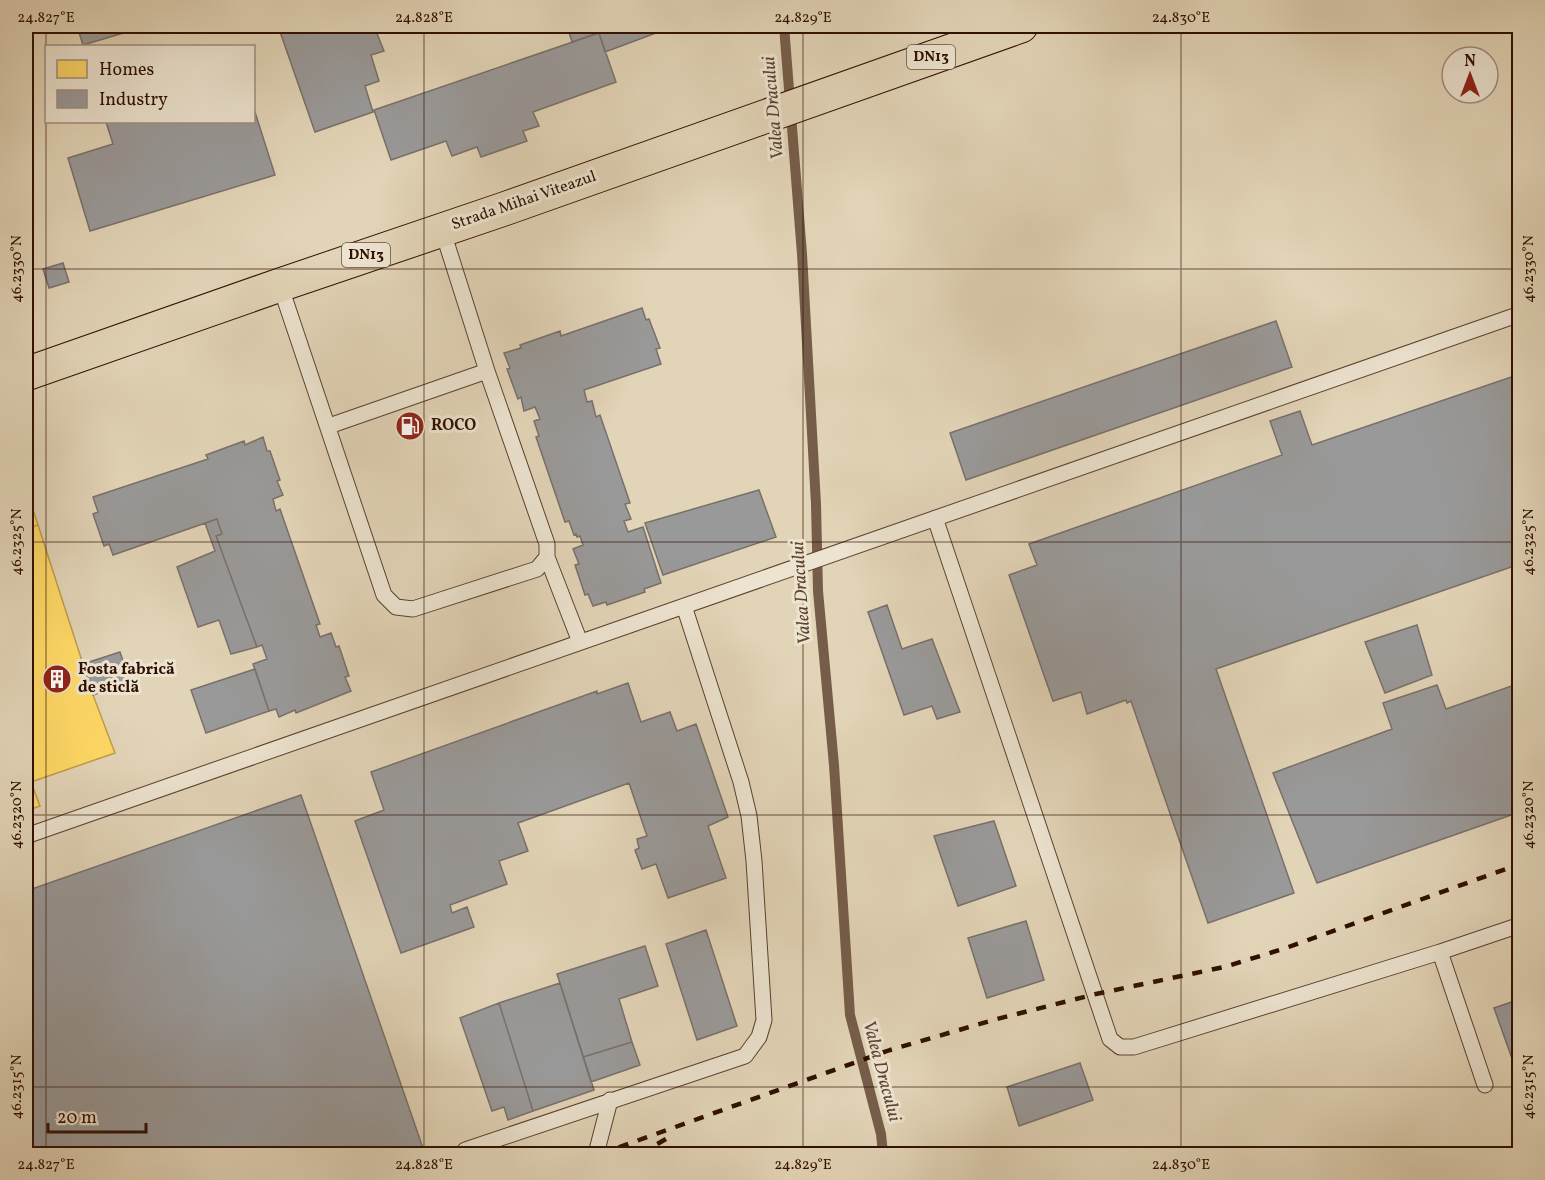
<svg xmlns="http://www.w3.org/2000/svg" width="1545" height="1180" font-family="Vollkorn,serif">
<style>
.homes{fill:#ffd966;stroke:#c19c47;stroke-width:1.5}
.industry{fill:#999;stroke:#79706b;stroke-width:1.5}
.lines{fill:none;stroke-linecap:round;stroke-linejoin:round}
.stream{stroke:#765d49;stroke-width:10}
.service-casing{stroke:#5c402e;stroke-width:17}
.trunk-casing{stroke:#2f0f00;stroke-width:35}
.service{stroke:#ece3d0;stroke-width:15}
.trunk{stroke:#e2d4b7;stroke-width:33}
.rail{stroke:#2f0f00;stroke-width:4.5;stroke-dasharray:10 10;stroke-linecap:butt}
.ticks{fill:none;stroke:#2f0f00;stroke-width:1.5;stroke-opacity:0.45}
.labels{text-anchor:middle;dominant-baseline:central;stroke-width:6;stroke-linejoin:round;paint-order:stroke}
.shield{fill:#ece3d0;stroke:#684f3e;stroke-width:1.5}
.shield-label{font-size:15px;font-weight:bold;fill:#2f0f00}
.street-label{font-size:16px;fill:#2f0f00;stroke:#ece3d0}
.poi-label{font-size:16px;font-weight:bold;fill:#2f0f00;stroke:#ece3d0;text-anchor:start}
.water-label{font-size:18px;font-style:italic;fill:#5e4330;stroke:#ece3d0}
.neatline{fill:none;stroke:#2f0f00;stroke-width:2}
.ticks-label{font-size:15px;text-anchor:middle;fill:#2f0f00}
</style>
<rect width="100%" height="100%" fill="#e2d4b7"/>
<filter id="stains"><feTurbulence type="fractalNoise" baseFrequency=".00333" numOctaves="4"/><feColorMatrix values="0 0 0 0 .2 0 0 0 0 .09 0 0 0 0 .02 0 0 0 .5 -.17"/></filter>
<radialGradient id="worn" r=".72"><stop offset=".6" stop-color="#630" stop-opacity="0"/><stop offset="1" stop-color="#630" stop-opacity=".3"/></radialGradient>
<path class="homes" d="M29 497 38 525 26 529V498Z
M38 525 93 695 115 753 31 782 40 806 26 811V529Z"/>
<path class="industry" d="M77 26H147L83 45Z
M278 26H374L384 51 371 55 379 81 365 86 373 112 315 132Z
M567 26H618L572 42Z
M618 26H663L664 30 605 52 599 33Z
M599 33 616 82 533 112 539 126 523 131 527 141 481 157 477 147 452 156 446 141 391 160 374 110Z
M254 109 275 175 90 231 68 158 113 144 106 122H254Z
M63 263 69 282 49 288 43 269Z
M642 308 646 320 649 319 660 348 656 349 661 364 584 390 587 402 592 401 596 417 600 415 630 503 625 504 631 519 624 521 628 532 643 527 661 583 644 589 645 592 607 605 606 602 593 606 588 594 585 595 575 565 579 564 573 549 583 545 580 536 577 537 576 534 574 535 569 521 565 522 536 437 539 436 534 421 540 419 535 407 524 411 521 397 518 399 507 369 510 368 504 353 521 348 520 345 560 331 561 336Z
M1276 321 1292 367 966 480 950 433Z
M1520 374V564L1216 669 1294 893 1208 923 1131 701 1127 703 1126 700 1087 714 1081 692 1053 701 1009 575 1037 565 1029 544 1282 455 1270 421 1300 411 1312 445Z
M263 437 267 451H270L280 480 277 481 283 495 273 499 276 511 280 509 320 624 316 625 320 637 331 633 336 647 339 646 349 676 345 677 351 691 296 713 295 710 279 717 276 709 269 711 253 664 267 659 262 645 257 647 216 536 222 534 217 519 113 555 109 544 104 546 93 514 98 512 93 497 208 459 206 455 244 441 245 445Z
M759 490 776 537 663 575 645 523Z
M217 519 222 534 216 536 257 647 231 654 219 620 198 627 177 567 215 551 205 523Z
M887 605 902 649 932 639 960 712 937 719 932 706 904 715 868 612Z
M1417 625 1432 675 1385 693 1365 642Z
M120 652 130 682 93 695 83 664Z
M255 669 269 711 206 733 191 690Z
M628 683 641 722 670 712 677 731 696 724 728 817 708 826 726 878 668 898 656 864 642 869 635 850 639 848 637 839 647 836 629 783 518 823 528 851 499 861 507 884 450 905 452 913 467 907 474 927 401 953 355 821 384 810 371 772 597 691V694Z
M1520 683V812L1317 883 1273 773 1392 729 1383 703 1437 685 1446 709Z
M301 795 425 1154H26V891Z
M994 821 1016 886 958 906 934 836Z
M1026 921 1044 980 987 998 968 938Z
M706 930 737 1026 697 1040 666 944Z
M645 946 658 986 619 999 632 1042 583 1057 557 974Z
M560 983 594 1090 533 1111 499 1003Z
M1520 999V1081L1494 1008Z
M499 1003 533 1111 508 1120 504 1107 492 1111 460 1018Z
M632 1042 640 1065 591 1082 583 1057Z
M1080 1063 1093 1100 1019 1126 1007 1087Z"/>
<g class="lines">
<path class="stream" d="M784 26 802 254 816 504 818 591 834 765 850 1015 881 1134 883 1154"/>
<g class="service-casing">
<path id="service" d="M280 285 384 595 396 607 413 609 537 569 547 557V544L487 371 442 229
M329 426 487 371
M935 518 1110 1039 1120 1047H1134L1440 952 1520 925
M547 557 580 642
M26 836 1520 314
M1440 952 1485 1085
M465 1150 745 1056 759 1037 764 1020 754 861 749 816 741 782 684 606
M596 1154 610 1100"/>
</g>
<g class="trunk-casing">
<path id="trunk" d="M26 374 280 285 504 209 1021 26"/>
</g>
<use href="#service" class="service"/>
<use href="#trunk" class="trunk"/>
<path class="rail" d="M600 1154 890 1050 997 1019 1096 994 1224 967 1283 949 1520 864
M640 1154 671 1136"/>
</g>
<path class="ticks" d="M46 26V1154M424 26V1154M803 26V1154M1181 26V1154M26 269H1520M26 542H1520M26 815H1520M26 1087H1520"/>
<defs>
<g id="fuel-disc" transform="scale(1.5)"><circle r="9.5" fill="#8f2418" stroke="#ece3d0"/><path d="M-5.5-6h7V0h2V4h1.3V-2.5L3-4.5l.8-.8L6-3V5H2.5V1h-1V6h-7ZM-4.2-4.7v3.2H.2V-4.7Z" fill="#fff"/></g>
<g id="building-disc" transform="scale(1.5)"><circle r="9.5" fill="#8f2418" stroke="#ece3d0"/><path d="M-4-6H4V6H1V3H-1V6H-4ZM-2.5-4.3h1.7v1.8h-1.7ZM.8-4.3h1.7v1.8H.8ZM-2.5-1h1.7V.8h-1.7ZM.8-1h1.7V.8H.8Z" fill="#fff"/></g>
</defs>
<g fill-rule="evenodd">
<use href="#fuel-disc" x="410" y="426"/>
<use href="#building-disc" x="57" y="679"/>
</g>
<g class="labels">
<g class="shield">
<rect x="907" y="45" width="48" height="24" rx="4.5"/>
<rect x="342" y="243" width="48" height="24" rx="4.5"/>
</g>
<g class="shield-label">
<text x="931" y="57">DN13</text>
<text x="366" y="255">DN13</text>
</g>
<g class="street-label">
<text transform="translate(524 201) rotate(-19)">Strada Mihai Viteazul</text>
</g>
<g class="poi-label">
<text x="431" y="426">ROCO</text>
<text x="78" y="670">Fosta fabrică<tspan x="78" dy="18">de sticlă</tspan></text>
</g>
<g class="water-label">
<text transform="translate(774 108) rotate(-95)">Valea Dracului</text>
<text transform="translate(802 593) rotate(-94)">Valea Dracului</text>
<text transform="translate(881 1071) rotate(75)">Valea Dracului</text>
</g>
</g>
<rect width="1545" height="1180" fill="none" stroke="#e2d4b7" stroke-width="66"/>
<rect x="45" y="45" width="210" height="78" fill="#ece3d0" stroke="#a08e7d" stroke-width="1.5"/>
<rect x="57" y="60" width="30" height="18" fill="#ffd966" stroke="#a08e7d" stroke-width="1.5"/>
<text x="99" y="75" font-size="18" fill="#2f0f00">Homes</text>
<rect x="57" y="90" width="30" height="18" fill="#999999" stroke="#a08e7d" stroke-width="1.5"/>
<text x="99" y="105" font-size="18" fill="#2f0f00">Industry</text>
<g transform="translate(1470 75)"><circle r="28" fill="#ece3d0" stroke="#a08e7d" stroke-width="1.5"/>
<path d="M0-4.5L10 22L0 15L-10 22Z" fill="#8f2418"/>
<text y="-9" font-size="16" font-weight="bold" text-anchor="middle" fill="#2f0f00">N</text>
</g>
<path d="M48 1123v9h98v-9" fill="none" stroke="#2f0f00" stroke-width="3"/>
<text x="57" y="1123" font-size="18" fill="#2f0f00" stroke="#ece3d0" stroke-width="4.5" paint-order="stroke">20 m</text>
<rect x="33" y="33" width="1479" height="1114" class="neatline"/>
<g class="ticks-label">
<text x="46" y="22">24.827°E</text>
<text x="424" y="22">24.828°E</text>
<text x="803" y="22">24.829°E</text>
<text x="1181" y="22">24.830°E</text>
<text transform="translate(16 269) rotate(-90)" y="5">46.2330°N</text>
<text transform="translate(1528 269) rotate(-90)" y="5">46.2330°N</text>
<text transform="translate(16 542) rotate(-90)" y="5">46.2325°N</text>
<text transform="translate(1528 542) rotate(-90)" y="5">46.2325°N</text>
<text transform="translate(16 815) rotate(-90)" y="5">46.2320°N</text>
<text transform="translate(1528 815) rotate(-90)" y="5">46.2320°N</text>
<text transform="translate(16 1087) rotate(-90)" y="5">46.2315°N</text>
<text transform="translate(1528 1087) rotate(-90)" y="5">46.2315°N</text>
<text x="46" y="1169">24.827°E</text>
<text x="424" y="1169">24.828°E</text>
<text x="803" y="1169">24.829°E</text>
<text x="1181" y="1169">24.830°E</text>
</g>
<rect width="100%" height="100%" filter="url(#stains)"/>
<rect width="100%" height="100%" fill="url(#worn)"/>
</svg>
